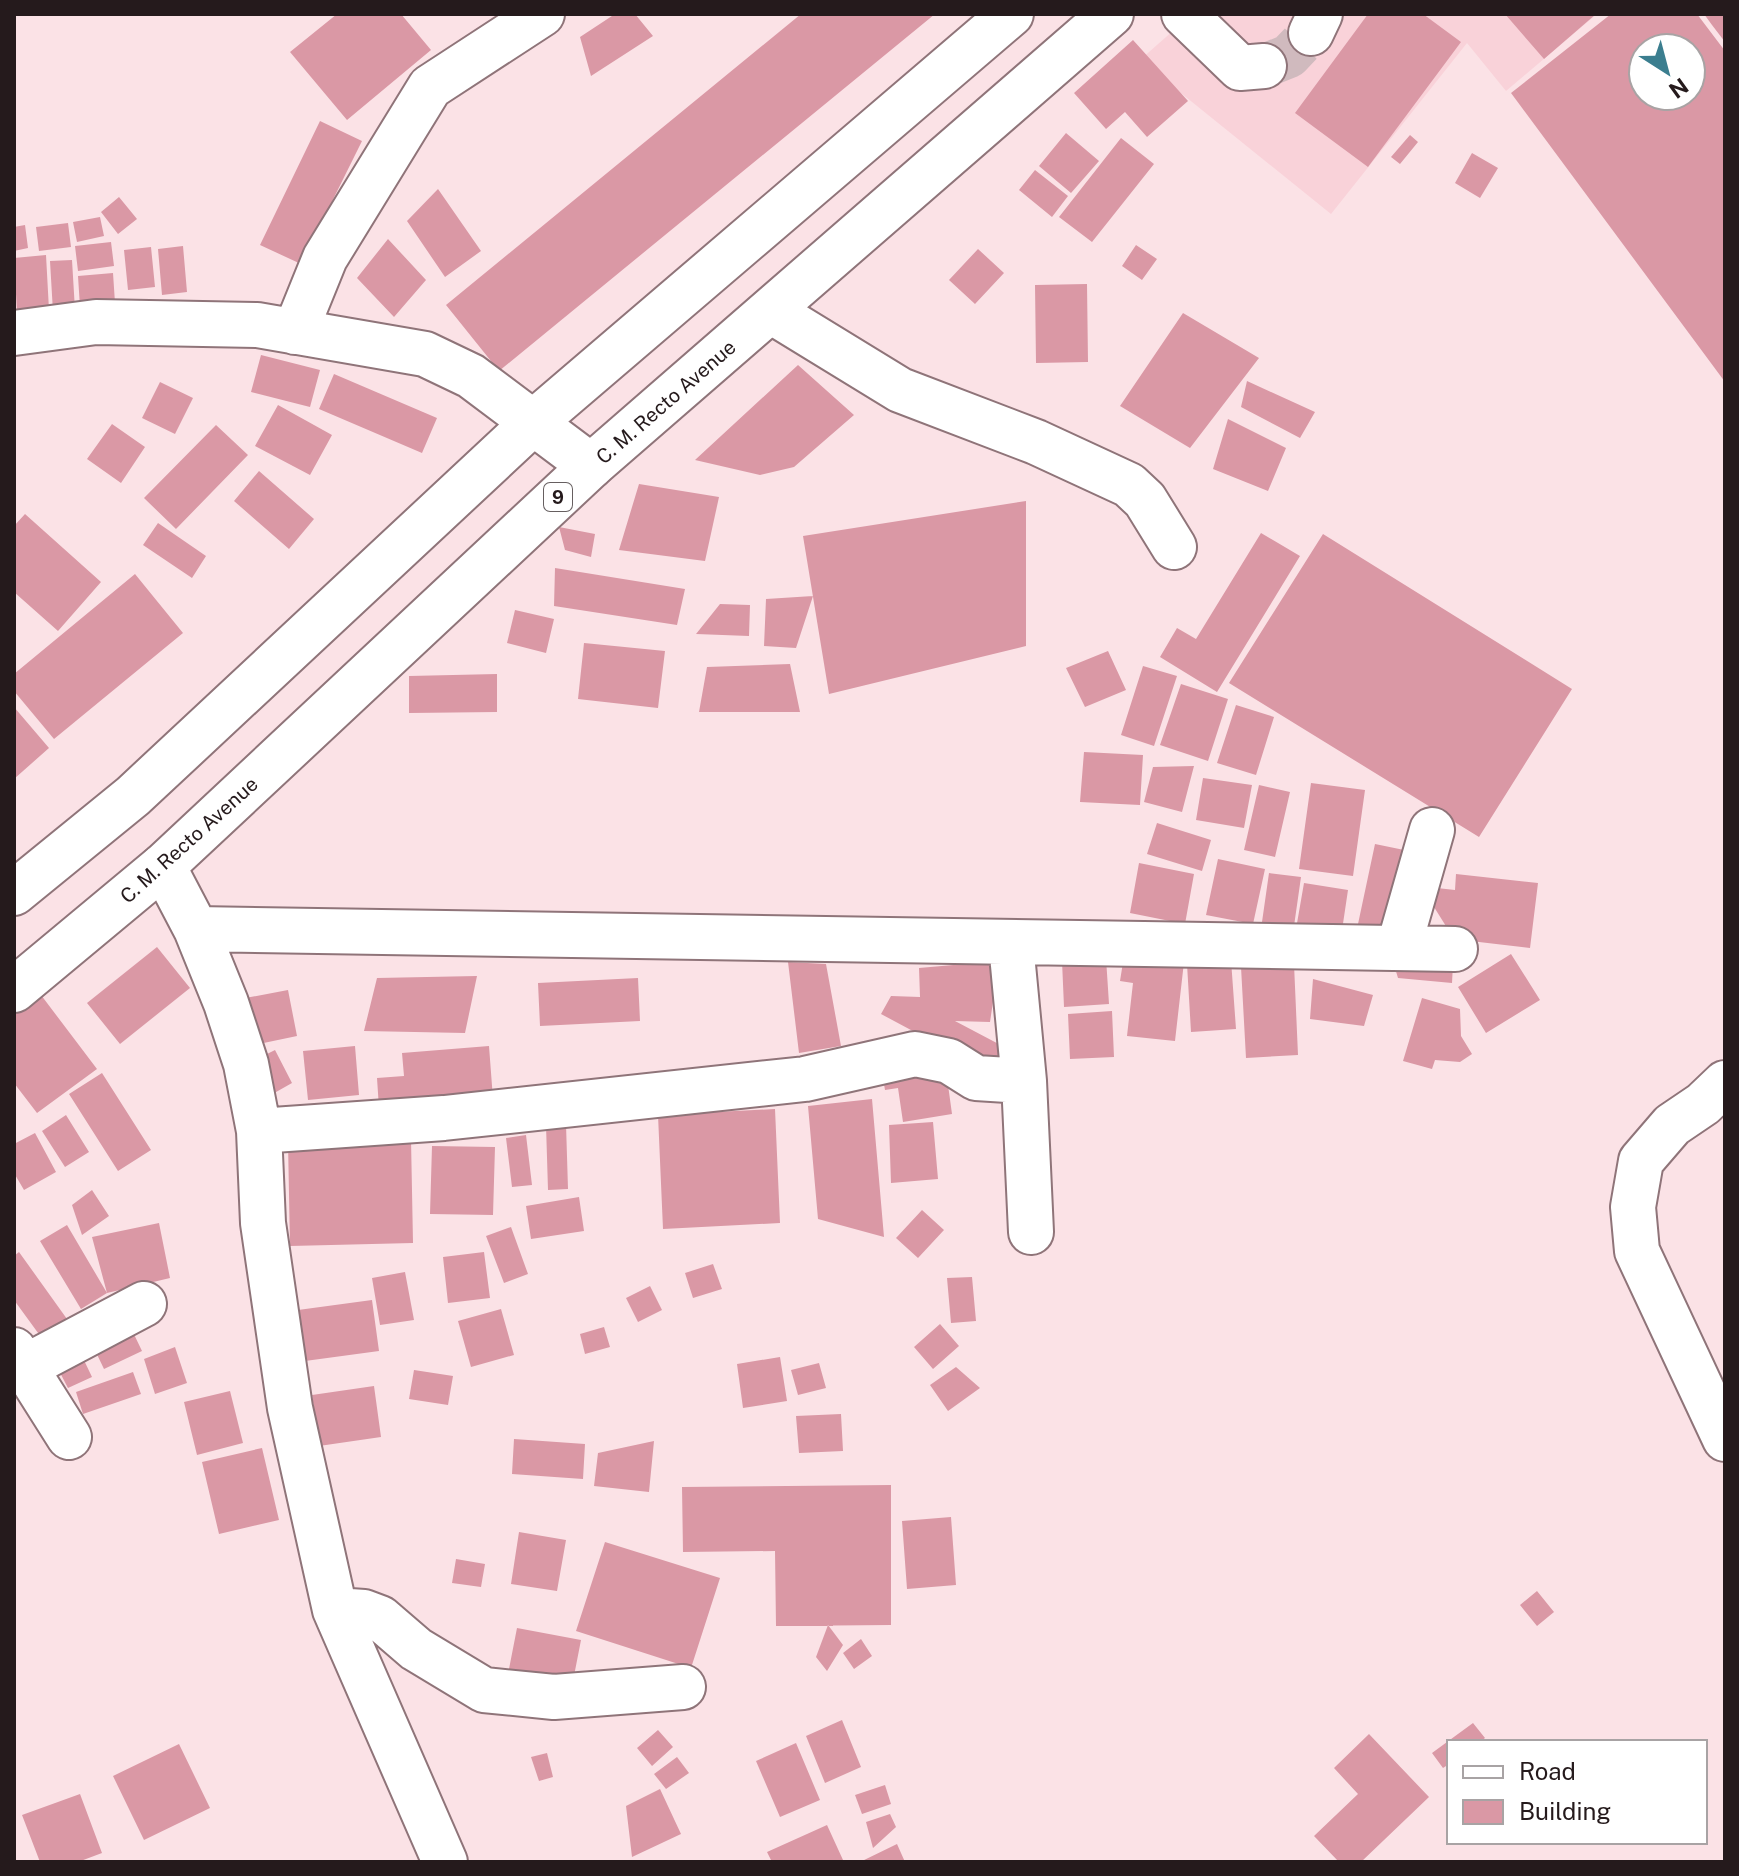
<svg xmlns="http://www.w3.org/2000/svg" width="1739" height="1876" font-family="'Public Sans',sans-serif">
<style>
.built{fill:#f9d2d9}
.building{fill:#da98a5;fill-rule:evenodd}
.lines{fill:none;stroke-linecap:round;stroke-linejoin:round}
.minor-tunnel{stroke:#d0babe;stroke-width:44;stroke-dasharray:44 22;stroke-linecap:butt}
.minor-casing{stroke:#8f7479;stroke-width:48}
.highway-casing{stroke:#8f7479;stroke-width:48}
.minor{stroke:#fff;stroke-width:44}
.highway{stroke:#fff;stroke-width:44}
.labels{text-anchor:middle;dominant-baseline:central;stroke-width:6;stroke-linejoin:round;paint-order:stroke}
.shield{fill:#fff;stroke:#665f60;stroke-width:2}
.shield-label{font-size:18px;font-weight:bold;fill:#251a1c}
.street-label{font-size:20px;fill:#251a1c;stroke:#fff}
</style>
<rect width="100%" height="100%" fill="#fbe2e6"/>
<path class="built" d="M1192 14H1597L1506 91 1467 43 1331 214 1140 60Z"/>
<path class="building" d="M337 14H401L431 50 347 120 290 52Z
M615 14H635L653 36 591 76 580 37Z
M801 14H935L499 371 446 305Z
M1368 14H1423L1461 42 1368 167 1295 113Z
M1505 14H1596L1544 59Z
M1611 14H1697L1725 51V382L1511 93ZM1643 48H1691V96H1643Z
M1704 14H1725V42L1712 25Z
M1133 40 1188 101 1147 137 1125 112 1106 129 1074 93Z
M320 121 362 141 301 264 260 245Z
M1066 133 1099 161 1071 193 1039 166Z
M1410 135 1418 142 1400 164 1391 157Z
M1121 138 1154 164 1092 242 1059 217Z
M1472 153 1498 168 1480 198 1455 183Z
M1035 170 1068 196 1052 217 1019 190Z
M438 189 481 251 445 277 407 221Z
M119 197 137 219 118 234 101 212Z
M100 217 104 236 77 242 73 222Z
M68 223 71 247 39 251 36 227Z
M25 225 28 248 14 251V227Z
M388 239 426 280 394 317 357 278Z
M111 242 114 266 78 271 75 246Z
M1136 245 1157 259 1142 280 1122 266Z
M183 246 187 292 162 295 158 249Z
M151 247 155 287 128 290 124 250Z
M978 249 1004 273 975 304 949 280Z
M46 255 49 310 17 312 14 258Z
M72 260 75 310 53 312 50 261Z
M113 273 115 303 80 307 78 276Z
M1087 284 1088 362 1036 363 1035 285Z
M1183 313 1259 358 1190 448 1120 406Z
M261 355 320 370 310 407 251 392Z
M798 365 854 415 794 467 760 475 695 460Z
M334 374 437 418 422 453 319 409Z
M1247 381 1315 412 1300 438 1241 407Z
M160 382 193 398 175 434 142 418Z
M278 405 332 435 310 475 255 446Z
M1228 419 1286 448 1268 491 1213 469Z
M112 424 145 447 121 483 87 459Z
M216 425 248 455 176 529 144 498Z
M259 471 314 519 289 549 234 501Z
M639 484 719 497 705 561 619 550Z
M1026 501V646L829 694 803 536Z
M25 514 101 582 58 631 14 592V526Z
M158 523 206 556 192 578 143 545Z
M559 527 595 534 591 557 565 550Z
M1261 533 1300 556 1217 692 1160 657 1177 628 1196 639Z
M1323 534 1572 689 1479 837 1229 683Z
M555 568 685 589 677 625 554 606Z
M135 574 183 633 54 739 14 691V674Z
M813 596 796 648 764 646 766 599Z
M720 604 750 605 749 636 696 634Z
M515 610 554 619 546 653 507 643Z
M584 643 665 651 658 708 578 699Z
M1108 651 1126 690 1085 707 1066 668Z
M790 664 800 712H699L707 667Z
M1143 666 1177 676 1154 746 1121 735Z
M497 674V712L409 713V676Z
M1181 684 1228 699 1208 761 1160 745Z
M1236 705 1274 717 1256 775 1217 763Z
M14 707 49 748 14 779Z
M1084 752 1143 755 1140 805 1080 802Z
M1194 766 1182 812 1144 802 1153 767Z
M1203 778 1252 785 1244 828 1196 820Z
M1311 783 1365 790 1353 876 1299 869Z
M1259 785 1290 792 1275 857 1244 850Z
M1157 823 1211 840 1202 871 1147 854Z
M1375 844 1409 851 1391 932 1358 924Z
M1218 859 1265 869 1253 924 1206 915Z
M1139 863 1194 874 1185 924 1130 913Z
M1269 873 1301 877 1293 933 1261 929Z
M1456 874 1538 883 1530 948 1462 940 1449 931 1429 899 1437 888 1455 890Z
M1304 883 1348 890 1341 937 1296 929Z
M157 947 190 988 120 1044 87 1003Z
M1511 954 1540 1000 1486 1033 1458 987Z
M1124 956 1184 962 1175 1041 1127 1036 1133 983 1120 981Z
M1106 958 1109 1004 1064 1007 1062 961Z
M1392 958 1453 964 1452 983 1398 978Z
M1231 960 1236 1029 1191 1032 1187 964Z
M999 961 990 1022 955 1021 1010 1050 997 1076 881 1014 891 996 920 997 919 968Z
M788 962 826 964 841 1046 799 1053Z
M1294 964 1298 1055 1246 1058 1241 967Z
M477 976 465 1033 364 1031 377 978Z
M638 978 640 1021 540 1026 538 983Z
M1313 979 1373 995 1364 1026 1310 1019Z
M288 990 297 1036 249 1046 240 999Z
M41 995 97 1069 37 1113 14 1083V1015Z
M1422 998 1460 1009 1461 1036 1472 1054 1460 1062 1435 1060 1432 1069 1403 1061Z
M1112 1011 1114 1057 1070 1059 1068 1014Z
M355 1046 359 1095 308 1100 303 1051Z
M489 1046 493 1099 379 1108 377 1078 404 1076 402 1053Z
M275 1050 292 1083 269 1096 251 1062Z
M945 1063 952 1114 903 1122 898 1088 885 1090 882 1073Z
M102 1073 151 1150 118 1171 69 1094Z
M872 1099 884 1237 818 1219 808 1106Z
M775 1109 780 1223 663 1229 658 1115Z
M66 1115 89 1152 65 1167 42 1131Z
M933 1122 938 1179 891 1183 889 1125Z
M566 1124 568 1189 548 1190 546 1125Z
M35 1133 56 1172 24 1190 14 1173V1144Z
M526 1135 532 1185 512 1187 506 1138Z
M411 1139 413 1243 290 1246 288 1142Z
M432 1146 495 1147 493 1215 430 1214Z
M92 1190 109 1216 82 1235 72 1205Z
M579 1197 584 1231 531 1239 526 1206Z
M922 1210 944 1230 918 1258 896 1238Z
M159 1223 170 1278 107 1293 92 1237Z
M67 1225 107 1293 81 1309 40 1241Z
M511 1227 528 1274 504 1283 486 1236Z
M19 1252 67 1319 41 1337 14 1300V1256Z
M484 1252 490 1298 448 1303 443 1257Z
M713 1264 722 1289 693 1298 685 1273Z
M405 1272 414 1320 380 1325 372 1278Z
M972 1277 976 1321 951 1323 947 1278Z
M650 1286 662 1310 638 1322 626 1298Z
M372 1300 379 1351 305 1361 298 1310Z
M501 1309 514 1355 471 1367 458 1321Z
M940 1324 959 1346 933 1369 914 1347Z
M130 1326 142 1351 104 1369 92 1344Z
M604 1327 610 1347 585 1354 580 1334Z
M175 1347 187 1383 155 1394 144 1359Z
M81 1354 92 1377 68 1388 56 1365Z
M780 1357 787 1401 743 1408 737 1364Z
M819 1363 826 1388 798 1395 791 1370Z
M956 1367 980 1388 948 1411 930 1385Z
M414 1370 453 1376 448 1405 409 1399Z
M133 1372 141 1394 83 1414 76 1392Z
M374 1386 381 1437 319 1446 312 1395Z
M230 1391 243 1443 197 1455 184 1402Z
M841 1414 843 1451 799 1453 796 1416Z
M514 1439 585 1444 583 1479 512 1474Z
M654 1441 649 1492 594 1486 598 1453Z
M262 1448 279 1520 219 1534 202 1462Z
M891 1485V1625L776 1626 775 1551 683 1552 682 1487Z
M951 1517 956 1585 907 1589 902 1521Z
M519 1532 566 1540 557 1591 511 1584Z
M605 1542 720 1578 691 1668 576 1631Z
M456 1559 485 1564 481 1587 452 1583Z
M1537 1591 1554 1612 1537 1626 1520 1605Z
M828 1625 843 1645 827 1671 816 1657Z
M517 1628 581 1640 573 1681 509 1669Z
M861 1639 872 1656 854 1669 843 1653Z
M842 1720 861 1767 825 1783 806 1736Z
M1473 1723 1485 1738 1480 1742H1449V1764L1443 1768 1432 1753Z
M658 1730 673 1747 652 1766 637 1748Z
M1369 1734 1429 1797 1361 1862H1339L1314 1836 1358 1794 1334 1768Z
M796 1743 820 1800 780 1817 756 1761Z
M179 1744 210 1808 144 1840 113 1776Z
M547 1753 553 1777 539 1781 531 1757Z
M677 1757 689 1773 666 1789 654 1774Z
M885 1785 891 1804 862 1814 855 1795Z
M660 1789 681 1834 632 1857 626 1806Z
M80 1794 102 1853 78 1862H40L22 1815Z
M890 1814 896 1827 873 1848 866 1822Z
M827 1825 843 1860 772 1862 767 1852Z
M897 1844 905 1862H860Z"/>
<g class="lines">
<path class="minor-tunnel" d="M1264 66 1289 56 1311 33"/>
<g class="minor-casing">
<path id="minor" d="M1184 14 1240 68 1264 66
M1311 33 1320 14
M771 311 900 390 1036 442 1129 485 1145 500 1174 547
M295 332 325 258 430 87 542 14
M14 333 96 322 257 325 425 354 471 376 591 466
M163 866 196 929 226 1003 246 1064 259 1131 263 1223 290 1408 335 1610 445 1862
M196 929 1455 949
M1011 944 1024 1081 1031 1232
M1399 946 1432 830
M1725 1083 1703 1104 1672 1125 1641 1161 1633 1207 1637 1251 1725 1439
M259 1131 444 1118 805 1079 915 1054 949 1061 976 1078 1024 1081
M14 1350 69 1437
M25 1367 144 1304
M335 1610 364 1612 380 1618 416 1649 484 1690 554 1697 683 1687"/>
</g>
<g class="highway-casing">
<path id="highway" d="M14 893 133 796 534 422 1011 14
M14 990 163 866 591 466 1111 14"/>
</g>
<use href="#minor" class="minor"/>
<use href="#highway" class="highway"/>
</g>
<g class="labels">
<rect class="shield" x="544" y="483" width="28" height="28" rx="6"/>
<g class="shield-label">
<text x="558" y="497">9</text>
</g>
<g class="street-label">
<text transform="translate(666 402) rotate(-41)">C. M. Recto Avenue</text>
<text transform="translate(189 840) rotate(-42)">C. M. Recto Avenue</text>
</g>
</g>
<rect width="1739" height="1876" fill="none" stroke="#251a1c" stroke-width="32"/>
<rect x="1447" y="1740" width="260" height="104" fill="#ffffff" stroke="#a8a3a4" stroke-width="2"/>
<rect x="1463" y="1766" width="40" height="12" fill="#ffffff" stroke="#a8a3a4" stroke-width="2"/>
<text x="1519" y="1780" font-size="24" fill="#251a1c">Road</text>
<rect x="1463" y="1800" width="40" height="24" fill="#da98a5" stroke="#a8a3a4" stroke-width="2"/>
<text x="1519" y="1820" font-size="24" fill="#251a1c">Building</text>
<g transform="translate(1667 72) rotate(144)"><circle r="38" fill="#ffffff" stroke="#a8a3a4" stroke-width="2"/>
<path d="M0-6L14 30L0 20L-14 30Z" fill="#3b7e8f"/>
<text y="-12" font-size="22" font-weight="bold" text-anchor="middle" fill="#251a1c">N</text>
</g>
</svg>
